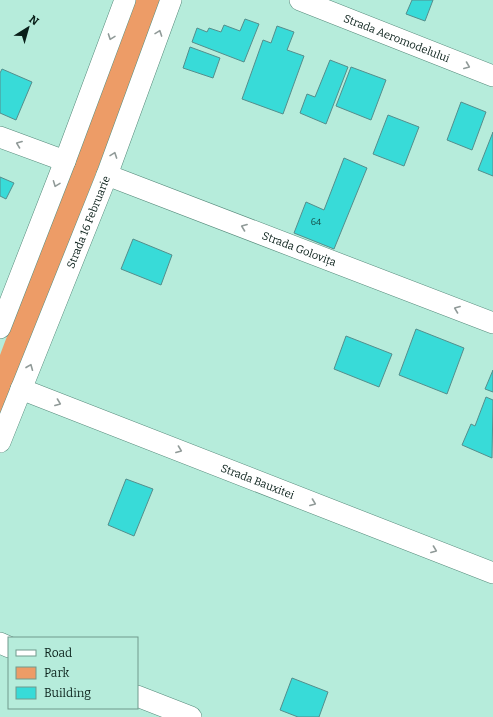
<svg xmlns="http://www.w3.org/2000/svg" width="493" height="717" font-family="Bitter,serif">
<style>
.green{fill:#ed9c67}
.building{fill:#38dbd8;stroke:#548e8c}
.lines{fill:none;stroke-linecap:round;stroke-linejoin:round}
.street-casing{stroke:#568a7b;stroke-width:22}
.street{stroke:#fff;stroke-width:21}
.oneway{stroke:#909a98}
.labels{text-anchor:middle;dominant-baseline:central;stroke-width:3.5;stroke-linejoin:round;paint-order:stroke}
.number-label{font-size:9px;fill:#154e49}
.street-label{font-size:11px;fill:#091f19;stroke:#b6ecdb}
</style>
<rect width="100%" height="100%" fill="#b6ecdb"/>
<path class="green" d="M134 0H163L0 422V355Z"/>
<path class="building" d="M412 0H433L425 21 406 14Z
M245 19 259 24 244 62 192 42 197 28 207 32 209 28 221 32 224 25 240 31Z
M277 26 294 32 287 50 304 56 283 114 242 99 263 40 271 43Z
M190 47 220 58 213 78 183 68Z
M330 60 348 67 326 124 300 113 307 94 315 97Z
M351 67 386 80 371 120 336 106Z
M2 69 32 82 16 120 0 113V73Z
M461 102 486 112 472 150 447 140Z
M388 115 419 127 404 166 373 154Z
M493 132V176L478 170Z
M344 158 367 168 334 249 294 233 306 202 324 210Z
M0 177 14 183 6 199 0 196Z
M133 239 172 255 161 285 121 269Z
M416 329 464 348 447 394 399 375Z
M346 336 392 354 379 387 334 369Z
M493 370V392L485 389Z
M486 397 493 400 492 458 462 445 471 424 475 426Z
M126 479 153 489 134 536 108 525Z
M292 678 328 692 319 717H298L280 710Z"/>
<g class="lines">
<g class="street-casing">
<g id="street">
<path id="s1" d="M300 0 493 76"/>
<path d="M0 137 65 161"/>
<path id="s2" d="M107 175 493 323"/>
<path d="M0 328 65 161 125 0"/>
<path id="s3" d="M21 389 493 573"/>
<path id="s4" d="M0 442 107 175 171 0"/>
<path d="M0 643 9 647"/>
<path d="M137 696 191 717"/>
</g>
</g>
<use href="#street" class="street"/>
</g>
<defs><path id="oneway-chevron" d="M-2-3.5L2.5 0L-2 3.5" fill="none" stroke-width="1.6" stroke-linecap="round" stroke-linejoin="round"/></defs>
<g class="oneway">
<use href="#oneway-chevron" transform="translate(159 33) rotate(-70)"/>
<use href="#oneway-chevron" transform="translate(111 37) rotate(110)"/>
<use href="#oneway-chevron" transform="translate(467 66) rotate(22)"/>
<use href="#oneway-chevron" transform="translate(19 144) rotate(-159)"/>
<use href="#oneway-chevron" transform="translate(114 155) rotate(-70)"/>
<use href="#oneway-chevron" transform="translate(56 184) rotate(111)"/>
<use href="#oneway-chevron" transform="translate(244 227) rotate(-159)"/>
<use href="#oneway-chevron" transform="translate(457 309) rotate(-159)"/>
<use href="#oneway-chevron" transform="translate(30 367) rotate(-68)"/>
<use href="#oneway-chevron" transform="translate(58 403) rotate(21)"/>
<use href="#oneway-chevron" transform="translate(179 450) rotate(21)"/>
<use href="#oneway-chevron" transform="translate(313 503) rotate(21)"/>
<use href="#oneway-chevron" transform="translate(434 550) rotate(21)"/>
</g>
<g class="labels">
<g class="number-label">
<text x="316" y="222">64</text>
</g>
<g class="street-label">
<text stroke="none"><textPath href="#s1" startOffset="104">Strada Aeromodelului</textPath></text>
<text stroke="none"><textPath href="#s4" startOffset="237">Strada 16 Februarie</textPath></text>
<text stroke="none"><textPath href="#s2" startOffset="206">Strada Golovița</textPath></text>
<text stroke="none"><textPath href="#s3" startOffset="254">Strada Bauxitei</textPath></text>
</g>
</g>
<rect x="8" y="637" width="130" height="72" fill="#b6ecdb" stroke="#719a8d"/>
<rect x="16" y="650" width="20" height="6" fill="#ffffff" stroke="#719a8d"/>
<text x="44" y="657" font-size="12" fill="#091f19">Road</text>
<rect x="16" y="667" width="20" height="12" fill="#ed9c67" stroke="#719a8d"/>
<text x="44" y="677" font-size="12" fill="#091f19">Park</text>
<rect x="16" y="687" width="20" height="12" fill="#38dbd8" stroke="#719a8d"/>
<text x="44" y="697" font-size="12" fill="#091f19">Building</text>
<g transform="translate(28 28) rotate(37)" stroke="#b6ecdb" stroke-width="3" paint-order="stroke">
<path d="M0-3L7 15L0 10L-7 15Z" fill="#091f19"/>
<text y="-6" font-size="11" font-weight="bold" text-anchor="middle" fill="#091f19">N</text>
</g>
</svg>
